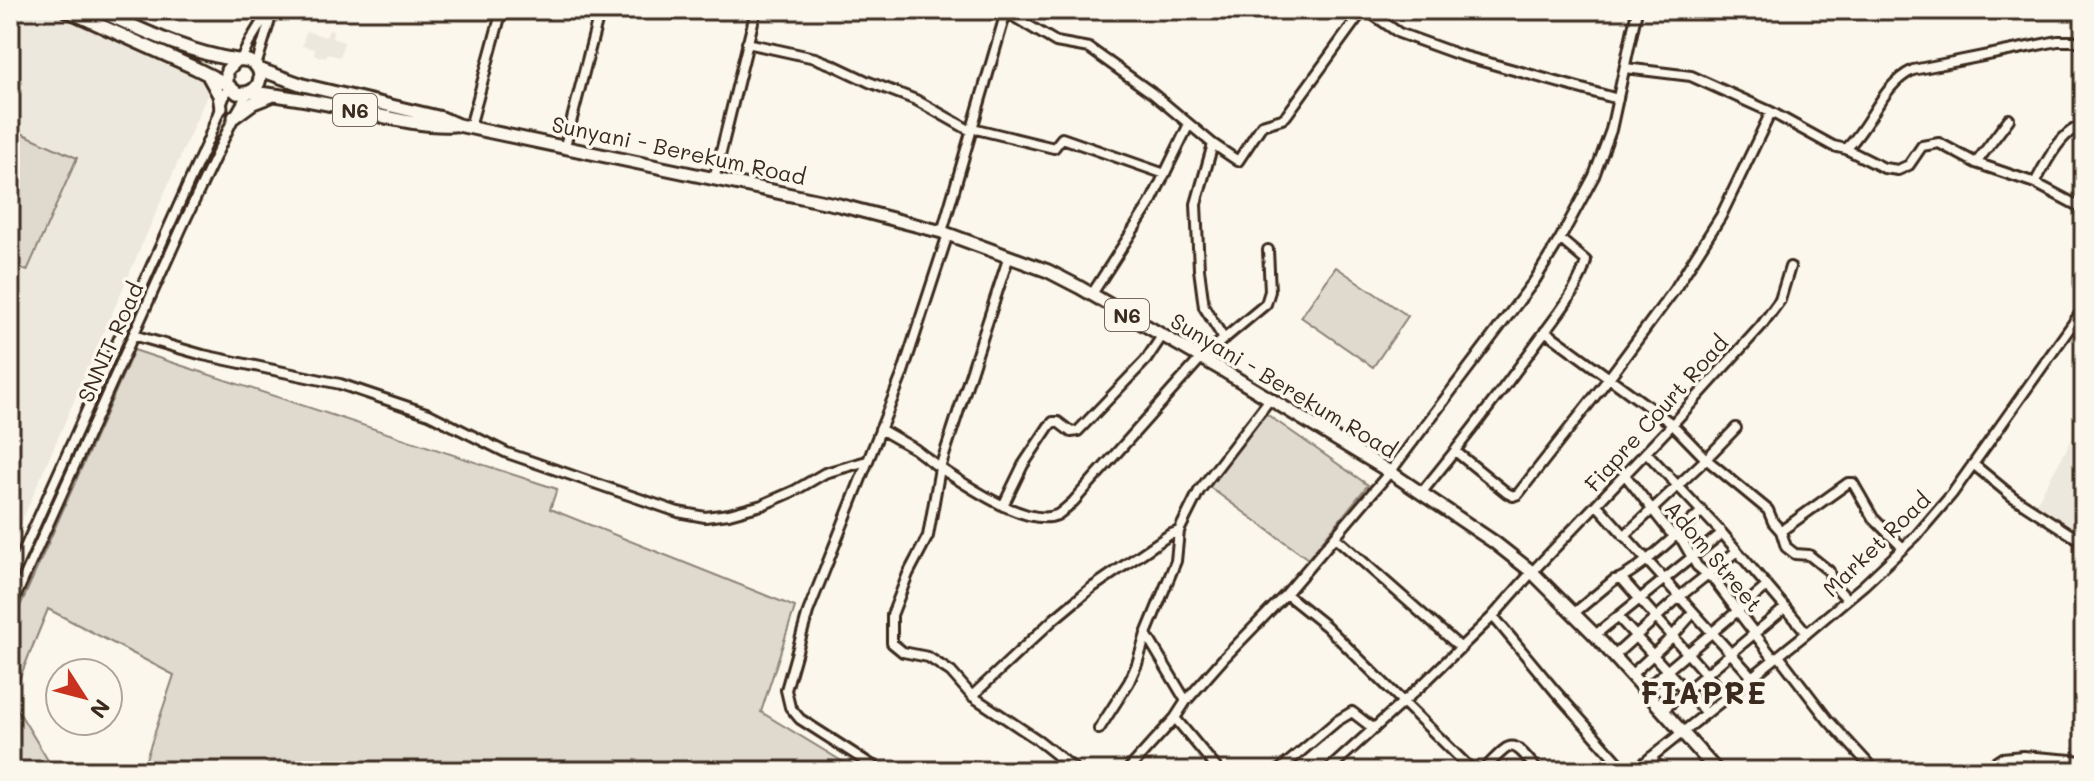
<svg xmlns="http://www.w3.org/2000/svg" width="2094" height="781" font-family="Mali,sans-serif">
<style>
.built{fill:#ede8dd}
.green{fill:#dfd9ce;stroke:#8d8276;stroke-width:2}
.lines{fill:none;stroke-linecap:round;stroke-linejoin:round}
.minor-casing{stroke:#3b2a1e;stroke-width:14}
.major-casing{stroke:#3b2a1e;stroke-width:17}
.minor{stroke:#fbf7ec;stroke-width:8}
.major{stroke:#fbf7ec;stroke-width:11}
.labels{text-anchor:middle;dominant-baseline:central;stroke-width:7;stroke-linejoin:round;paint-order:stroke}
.shield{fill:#fbf7ec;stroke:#75685c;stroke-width:2}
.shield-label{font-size:20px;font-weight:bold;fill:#3b2a1e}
.street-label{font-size:22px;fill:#3b2a1e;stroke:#fbf7ec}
.district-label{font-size:30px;font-weight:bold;letter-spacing:2px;fill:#3b2a1e;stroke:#fbf7ec}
</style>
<rect width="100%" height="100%" fill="#fbf7ec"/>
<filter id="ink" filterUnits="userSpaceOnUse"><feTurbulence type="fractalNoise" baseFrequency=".0125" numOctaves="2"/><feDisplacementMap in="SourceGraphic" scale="16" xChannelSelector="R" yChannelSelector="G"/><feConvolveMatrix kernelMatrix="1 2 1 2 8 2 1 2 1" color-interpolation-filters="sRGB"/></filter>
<g filter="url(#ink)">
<path class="built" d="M10 10H65L215 77 10 548Z
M329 30 333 31 332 38 344 42 340 57 327 54 326 58 314 55 315 49 302 46 306 31 326 37Z
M2084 418V538L2034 507Z"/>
<path class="green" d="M10 128 77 158 27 271 10 263Z
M1336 267 1408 316 1373 367 1301 317Z
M134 350 557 489 550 509 795 607 761 712 858 771H142L174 675 48 609 11 699 49 762 70 771H10V629Z
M1265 413 1368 485 1308 559 1208 486Z"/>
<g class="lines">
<g class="minor-casing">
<path id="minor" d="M1007 10 1006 12 1056 42 1089 48 1152 93 1213 144 1238 161 1262 125 1282 119 1286 116 1358 17 1364 13 1369 12 1399 33 1460 55 1618 99
M747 43 815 58 833 65 869 82 916 100 971 131
M241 59 250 41 269 10
M256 66 273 10
M1625 68 1691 76 1771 112 1833 146 1846 149 1884 168 1898 170 1909 165 1922 146 1939 143 1976 163 2035 183 2084 209
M470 127 502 10
M972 128 1054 148 1062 138 1165 174
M1213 144 1196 204 1199 269 1204 307 1224 339
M565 146 600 10
M1846 149C1871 126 1881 85 1913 70L2058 41H2084
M1976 163 2009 119
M714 180 756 10
M2035 183C2044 166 2063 127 2084 126
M942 232 1006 12 1002 10
M1009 256 940 468C965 484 1027 528 1057 515 1062 512 1068 506 1073 502L1201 358 1266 304 1270 291 1268 250
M1092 294 1151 202 1189 124
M1545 331 1672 424 1706 459 1768 510 1773 522 1781 531 1786 547 1795 554 1809 555 1829 571 1832 583 1847 599
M133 335 203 355 340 384 429 414 507 453 678 512 705 517 729 514 762 505 794 491 825 473 867 461
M880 429 915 449 940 468 928 536 908 574 892 615V643L903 652 928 657 951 672 972 696 1038 740 1077 771
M1455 451 1507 493 1513 496 1518 494 1609 378 1675 289 1721 216 1771 112
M1646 452 1722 533 1807 633
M1973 464 2013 497 2084 543
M1625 475 1670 532 1682 540 1697 566 1714 580 1774 659
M1422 492C1461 444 1499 395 1535 345 1554 319 1578 292 1586 261L1560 239
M1597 505 1752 677
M1003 506 1023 465 1049 426 1053 422H1058L1071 432 1078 431 1146 360 1162 336
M1781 531 1848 483H1853L1873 518 1903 548
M1624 536 1706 459 1736 428
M1335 537 1461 648
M1622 579 1726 697
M10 581 208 140 228 87
M10 609 182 227 234 117 248 93
M1573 614 1614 580C1632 578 1686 526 1702 511
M1493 616 1555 691 1626 771
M1618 617 1706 713
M1146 634 1186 701
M1595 635 1722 533
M1614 656 1679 597 1737 551
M1779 656 1828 720 1875 771
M1631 675 1672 637 1693 613
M1644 690 1767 586
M972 696 1054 619 1090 589 1169 535 1179 531
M1663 710 1785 608
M1175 718 1219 771
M1099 729 1129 682 1137 664 1146 634 1176 561 1179 531 1199 491 1270 399
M1651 757 1662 771
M881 771 800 719 790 707 786 690 808 612 902 375 948 234
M1127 771 1175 718 1186 701 1223 659 1286 594
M1278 771 1337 721 1352 712 1374 729
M1327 771 1424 683 1493 616 1532 572 1668 429 1761 326 1780 300 1790 267
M1473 771 1326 626 1286 594 1390 472 1535 280 1560 239 1594 176 1611 130 1637 10
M1482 771C1513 741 1510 736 1538 771
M1634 771 1807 633 1864 585 1916 536 1952 494 2084 308
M1982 771 2002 758 2023 756 2084 761"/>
</g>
<g class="major-casing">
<path id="major" d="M66 10 195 68 227 84 237 93C268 97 267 56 237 60L227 70V84
M98 10C142 30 188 53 237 60
M258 69 303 85 442 118 458 125 839 205 942 232 1048 271 1079 287 1224 371 1390 472 1494 542 1532 572 1595 635 1717 771
M209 77 219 95 221 108
M252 92C285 96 317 101 350 109 383 116 419 127 454 125
M234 117 253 103 271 96"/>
</g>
<use href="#minor" class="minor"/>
<use href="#major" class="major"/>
</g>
</g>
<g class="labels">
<g class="shield">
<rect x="333" y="94" width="44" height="32" rx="6"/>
<rect x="1105" y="299" width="44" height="32" rx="6"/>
</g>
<g class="shield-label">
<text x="355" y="110">N6</text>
<text x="1127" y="315">N6</text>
</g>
<g class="street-label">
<text transform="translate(679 150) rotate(12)">Sunyani - Berekum Road</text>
<text transform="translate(110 342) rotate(-66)">SNNIT Road</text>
<text transform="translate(1284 385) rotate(31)">Sunyani - Berekum Road</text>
<text transform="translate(1656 413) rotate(-48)">Fiapre Court Road</text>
<text transform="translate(1876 544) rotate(-44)">Market Road</text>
<text transform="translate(1714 556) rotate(50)">Adom Street</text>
</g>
<g class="district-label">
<text x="1704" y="692">FIAPRE</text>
</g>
</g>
<rect width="2094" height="781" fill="none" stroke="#fbf7ec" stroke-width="40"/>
<rect x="20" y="20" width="2054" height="741" fill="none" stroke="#3b2a1e" stroke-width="3" filter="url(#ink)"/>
<g transform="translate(84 697) rotate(126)"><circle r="38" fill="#fbf7ec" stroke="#aea59a" stroke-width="2"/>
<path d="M0-6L14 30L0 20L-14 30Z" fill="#c8321e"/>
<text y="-12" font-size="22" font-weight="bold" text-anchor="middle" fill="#3b2a1e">N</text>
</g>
</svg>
